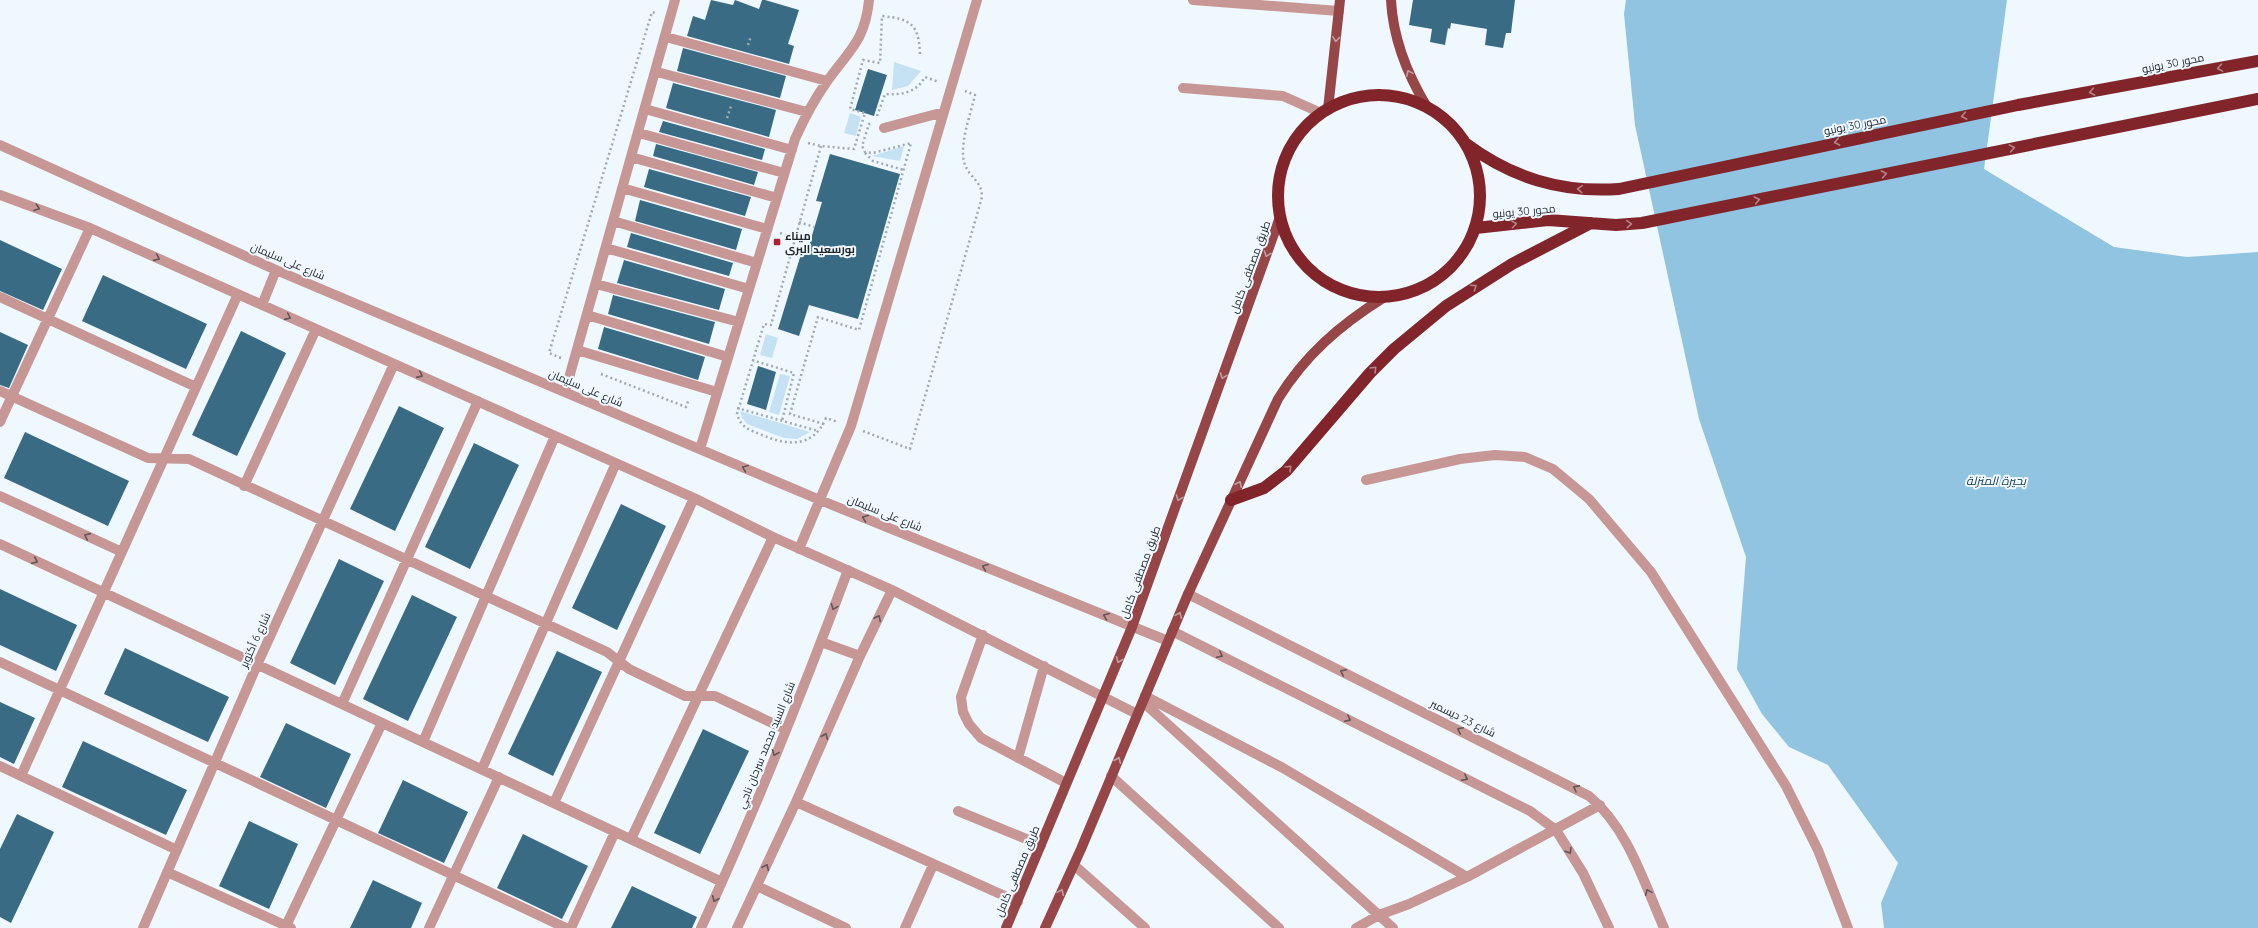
<svg xmlns="http://www.w3.org/2000/svg" width="2258" height="928" font-family="Quicksand,Cairo,sans-serif">
<style>
.green{fill:#c4e2f4}
.water{fill:#91c4e0}
.building{fill:#3a6b84}
.lines{fill:none;stroke-linecap:round;stroke-linejoin:round}
.path{stroke:#a1aab0;stroke-width:2.5;stroke-dasharray:2 3;stroke-linecap:butt}
.minor{stroke:#c79796;stroke-width:10}
.major{stroke:#964647;stroke-width:10}
.highway{stroke:#82252b;stroke-width:12}
.oneway{stroke:#c29fa2}
.oneway2{stroke:#b3848a}
.oneway3{stroke:#635558}
.poi-dot{fill:#b21f31;stroke:#eff8fe;stroke-width:1.5}
.labels{text-anchor:middle;dominant-baseline:central;stroke-width:4;stroke-linejoin:round;paint-order:stroke}
.street-label{font-size:11px;fill:#20292e;stroke:#eff8fe}
.poi-label{font-size:11px;font-weight:bold;fill:#20292e;stroke:#eff8fe;text-anchor:start}
.water-label{font-size:12px;font-style:italic;fill:#184156;stroke:#eff8fe}
</style>
<rect width="100%" height="100%" fill="#eff8fe"/>
<path class="green" d="M894 62 921 71 908 86 892 90Z
M850 113 861 117 856 136 844 133Z
M904 146 900 161 872 156Z
M766 334 778 338 772 358 760 355Z
M780 374 790 376 779 415 769 412Z
M740 411 810 432 797 439 784 438 747 424 742 418Z"/>
<path class="water" d="M1626 0H2007L1984 169 2114 247 2187 257 2258 252V928H1884L1881 903 1898 863 1828 765 1789 747 1762 714 1737 669 1746 557 1699 419 1635 125 1624 14Z"/>
<path class="building" d="M711 0 733 5 735 0 759 9 762 0H765L799 10 788 44 794 46 789 64 687 36 693 16 705 20Z
M1413 0H1515L1511 33H1506L1503 48 1485 45 1487 29 1451 23 1450 29 1448 28 1445 45 1430 42 1432 29 1409 25Z
M683 48 786 76 780 98 677 71Z
M868 69 887 75 874 116 855 110Z
M673 83 776 110 769 137 666 108Z
M663 121 765 149 762 160 659 132Z
M656 144 758 172 754 185 653 156Z
M830 154 900 174 858 319 809 305 799 336 778 329 802 251 807 252 822 202 816 201Z
M649 169 751 197 745 216 644 187Z
M640 200 742 229 736 250 635 221Z
M631 233 733 263 729 276 627 247Z
M0 240 62 269 43 310 0 291Z
M624 260 725 289 719 310 617 283Z
M103 275 207 324 186 369 82 321Z
M613 295 715 322 709 344 608 314Z
M604 327 705 357 698 380 598 349Z
M241 331 286 353 237 456 192 435Z
M0 332 28 345 9 388 0 385Z
M758 366 776 372 766 410 747 404Z
M399 406 444 428 395 531 350 509Z
M25 432 129 481 108 526 4 478Z
M474 443 519 465 470 569 425 547Z
M621 504 666 526 617 630 572 608Z
M339 559 384 581 335 685 290 663Z
M0 589 77 625 56 671 0 645Z
M412 595 457 617 408 721 363 699Z
M125 648 229 697 208 742 104 694Z
M557 651 602 672 553 776 508 754Z
M0 702 35 718 14 764 0 757Z
M286 723 351 754 326 808 260 777Z
M703 729 749 751 700 854 654 833Z
M83 741 187 790 166 835 62 787Z
M403 780 468 812 444 863 378 833Z
M17 814 54 832 11 923 0 917V849Z
M249 821 298 844 269 909 219 886Z
M523 834 588 866 562 919 497 888Z
M373 880 422 903 411 928H350Z
M632 886 697 917 692 928H611Z"/>
<g class="lines">
<path class="path" d="M748 45 751 36
M877 116 885 94C902 95 916 93 925 77L939 82
M727 118 731 106
M808 143 821 146 854 149 865 113 850 109 863 60 880 63 882 16C911 19 919 24 920 55
M821 146 771 325 764 324 737 414C741 428 750 430 762 435 788 446 813 448 826 418L838 422
M865 153 873 161 904 170
M799 222 814 227
M780 233 794 238
M561 358 549 353 652 12 656 13
M752 360 794 373 782 421
M601 374 686 407 689 399
M737 408 818 431
M824 424 790 414 818 317 859 330 911 143 873 153 865 152 862 146 869 124H872
M863 431 910 449 982 197C982 181 970 178 965 165 958 147 971 113 975 95L965 91"/>
<path class="minor" d="M1193 0 1339 11
M666 37 827 81
M657 72 807 112
M1183 88 1283 96 1321 113
M645 109 792 150
M884 128 944 112
M639 133 784 173
M0 145 276 270 820 500 1168 641
M631 157 777 198
M622 188 767 229
M0 195 90 228 694 498 773 537 892 590 1137 714
M613 221 757 263
M606 248 749 289
M596 284 739 322
M0 297 196 387
M262 305 276 270
M587 315 728 357
M577 350 717 392
M0 391 148 458 189 459 607 652 629 669 685 696H715L785 729
M565 392 675 0
M0 422 90 228
M700 449 795 139C804 119 813 101 826 83 848 51 865 42 869 0
M1366 480 1460 459 1495 455 1525 457 1553 469 1589 499 1651 572 1786 786 1818 850 1848 928
M244 486 316 329
M0 496 122 552
M0 544 722 882
M799 549 851 426 977 0
M1188 594 1589 796C1628 828 1644 883 1664 928
M1172 631 1530 811 1556 830 1583 873 1609 928
M983 635 961 697 963 712 969 724 981 738 1066 783
M821 642 860 656
M0 662 566 928
M1145 696 1283 768 1467 877
M1143 702 1393 928
M342 704 478 401
M423 742 555 436
M1018 758 1044 666
M0 766 177 850
M482 769 616 463
M21 776 238 294
M1111 776 1279 928
M796 802 1018 902
M554 803 694 498
M958 811 1041 845
M631 839 773 537
M1074 865 1145 928
M167 872 291 928
M757 886 846 928
M143 928 257 665 394 364
M285 928 382 723
M429 928 499 777
M571 928 615 832
M701 928C755 811 803 691 848 570
M737 928 796 802 860 656 892 590
M905 928 933 865
M1356 928 1379 915 1409 904 1467 877 1600 805"/>
<path class="major" d="M1391 0C1393 39 1407 74 1427 107
M1328 109 1340 0
M1006 928 1132 627 1280 217
M1045 928 1081 849 1188 594 1278 399C1305 355 1340 325 1383 298"/>
<path class="highway" d="M1278 196a101 101 0 1 1 202 0a101 101 0 1 1-202 0Z
M1465 143C1512 178 1561 193 1619 189L2018 105 2258 61
M1476 228 1548 220 1616 225 1642 223 2258 99
M1231 500 1264 488 1286 471 1370 373 1394 349 1446 306 1512 264 1591 223"/>
</g>
<defs><path id="oneway-chevron" d="M-2-3.5L2.5 0L-2 3.5" fill="none" stroke-width="1.6" stroke-linecap="round" stroke-linejoin="round"/></defs>
<g class="oneway">
<use href="#oneway-chevron" transform="translate(1336 39) rotate(96)"/>
<use href="#oneway-chevron" transform="translate(1409 73) rotate(-114)"/>
<use href="#oneway-chevron" transform="translate(1267 254) rotate(110)"/>
<use href="#oneway-chevron" transform="translate(1223 376) rotate(110)"/>
<use href="#oneway-chevron" transform="translate(1239 484) rotate(-65)"/>
<use href="#oneway-chevron" transform="translate(1179 498) rotate(110)"/>
<use href="#oneway-chevron" transform="translate(1179 615) rotate(-67)"/>
<use href="#oneway-chevron" transform="translate(1119 660) rotate(112)"/>
<use href="#oneway-chevron" transform="translate(1118 760) rotate(-67)"/>
<use href="#oneway-chevron" transform="translate(1061 892) rotate(-66)"/>
</g>
<g class="oneway2">
<use href="#oneway-chevron" transform="translate(2220 68) rotate(170)"/>
<use href="#oneway-chevron" transform="translate(2092 92) rotate(169)"/>
<use href="#oneway-chevron" transform="translate(1964 116) rotate(169)"/>
<use href="#oneway-chevron" transform="translate(1837 142) rotate(169)"/>
<use href="#oneway-chevron" transform="translate(2012 148) rotate(-11)"/>
<use href="#oneway-chevron" transform="translate(1884 174) rotate(-11)"/>
<use href="#oneway-chevron" transform="translate(1580 189) rotate(-176)"/>
<use href="#oneway-chevron" transform="translate(1757 200) rotate(-11)"/>
<use href="#oneway-chevron" transform="translate(1514 224) rotate(-7)"/>
<use href="#oneway-chevron" transform="translate(1629 224) rotate(-4)"/>
<use href="#oneway-chevron" transform="translate(1474 287) rotate(-34)"/>
<use href="#oneway-chevron" transform="translate(1374 369) rotate(-46)"/>
<use href="#oneway-chevron" transform="translate(1289 468) rotate(-45)"/>
</g>
<g class="oneway3">
<use href="#oneway-chevron" transform="translate(37 208) rotate(20)"/>
<use href="#oneway-chevron" transform="translate(157 258) rotate(24)"/>
<use href="#oneway-chevron" transform="translate(288 317) rotate(24)"/>
<use href="#oneway-chevron" transform="translate(420 375) rotate(24)"/>
<use href="#oneway-chevron" transform="translate(745 468) rotate(-157)"/>
<use href="#oneway-chevron" transform="translate(865 518) rotate(-158)"/>
<use href="#oneway-chevron" transform="translate(87 536) rotate(-156)"/>
<use href="#oneway-chevron" transform="translate(35 561) rotate(25)"/>
<use href="#oneway-chevron" transform="translate(985 567) rotate(-158)"/>
<use href="#oneway-chevron" transform="translate(834 607) rotate(111)"/>
<use href="#oneway-chevron" transform="translate(1106 616) rotate(-158)"/>
<use href="#oneway-chevron" transform="translate(878 618) rotate(-64)"/>
<use href="#oneway-chevron" transform="translate(1220 655) rotate(27)"/>
<use href="#oneway-chevron" transform="translate(1343 672) rotate(-154)"/>
<use href="#oneway-chevron" transform="translate(1348 719) rotate(27)"/>
<use href="#oneway-chevron" transform="translate(1460 730) rotate(-154)"/>
<use href="#oneway-chevron" transform="translate(825 736) rotate(-67)"/>
<use href="#oneway-chevron" transform="translate(775 753) rotate(112)"/>
<use href="#oneway-chevron" transform="translate(1465 778) rotate(27)"/>
<use href="#oneway-chevron" transform="translate(1576 788) rotate(-151)"/>
<use href="#oneway-chevron" transform="translate(1569 851) rotate(58)"/>
<use href="#oneway-chevron" transform="translate(766 867) rotate(-65)"/>
<use href="#oneway-chevron" transform="translate(1648 892) rotate(-114)"/>
<use href="#oneway-chevron" transform="translate(715 899) rotate(115)"/>
</g>
<rect class="poi-dot" x="773" y="238" width="8" height="8" rx="2"/>
<g class="labels">
<g class="street-label">
<text transform="translate(2173 63) rotate(-11)">محور 30 يونيو</text>
<text transform="translate(1855 125) rotate(-11)">محور 30 يونيو</text>
<text transform="translate(1524 211) rotate(-5)">محور 30 يونيو</text>
<text transform="translate(288 261) rotate(23)">شارع على سليمان</text>
<text transform="translate(1250 267) rotate(-70)">طريق مصطفى كامل</text>
<text transform="translate(586 388) rotate(23)">شارع على سليمان</text>
<text transform="translate(885 513) rotate(22)">شارع على سليمان</text>
<text transform="translate(1140 572) rotate(-70)">طريق مصطفى كامل</text>
<text transform="translate(255 640) rotate(-66)">شارع 6 أكتوبر</text>
<text transform="translate(1463 718) rotate(26)">شارع 23 ديسمبر</text>
<text transform="translate(766 745) rotate(-68)">شارع السيد محمد سرحان ناجي</text>
<text transform="translate(1017 871) rotate(-67)">طريق مصطفى كامل</text>
</g>
<g class="poi-label">
<text x="785" y="236">ميناء<tspan x="785" dy="13">بورسعيد البرى</tspan></text>
</g>
<g class="water-label">
<text x="1996" y="480">بحيرة المنزلة</text>
</g>
</g>
</svg>
